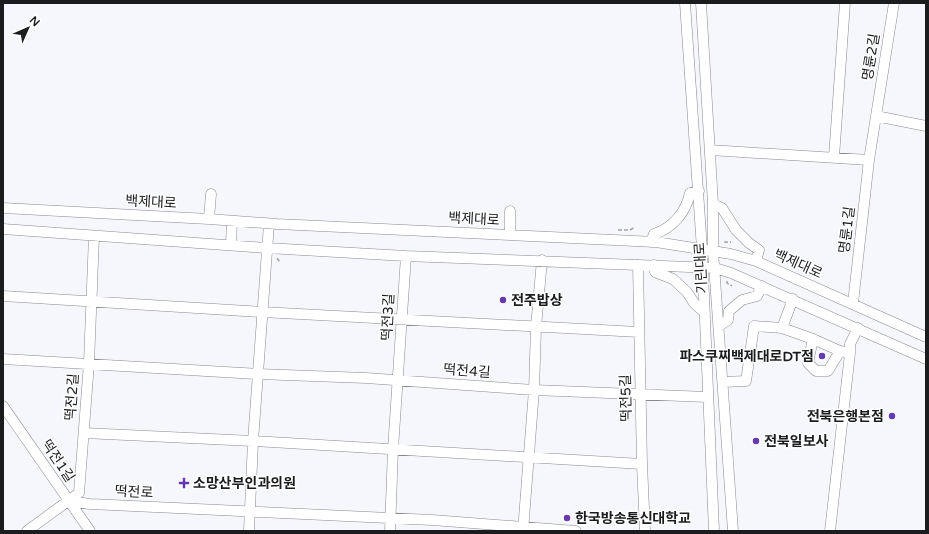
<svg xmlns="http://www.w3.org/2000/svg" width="929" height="534" font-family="'Varela Round','Noto Sans KR',sans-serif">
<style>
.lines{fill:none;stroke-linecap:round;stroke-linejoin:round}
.minor-casing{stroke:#888a8f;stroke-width:11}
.path{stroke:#a2a4a8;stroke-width:1.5;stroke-dasharray:4 2;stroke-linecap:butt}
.minor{stroke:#fff;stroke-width:10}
.poi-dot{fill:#6639b1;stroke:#fff;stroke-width:1.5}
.labels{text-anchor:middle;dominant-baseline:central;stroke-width:3;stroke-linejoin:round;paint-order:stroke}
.street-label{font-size:14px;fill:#1b1c1e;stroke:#fff}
.poi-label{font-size:14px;font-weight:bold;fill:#1b1c1e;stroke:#fff;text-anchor:start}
</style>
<rect width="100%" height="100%" fill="#f5f7fd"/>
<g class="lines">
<g class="minor-casing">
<path id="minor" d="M685 3 702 249 714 531
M701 3 713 204V251L733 531
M876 116 926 126
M710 150 869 160
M834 157 845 3
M713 204 722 208 736 230 749 243 759 250 756 261
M3 208 209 219 277 224 656 242 731 254 756 261 926 337
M510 211V235
M209 219 211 194
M3 229 267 248 406 256 715 268 731 273 926 359
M651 242 654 234C673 228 686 212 690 193L699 191
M231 245 232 221
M638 265 642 464 645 531
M654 265 655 272 673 279 687 292 694 303 705 313
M3 296 262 312 639 332
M853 303 869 160 894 3
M719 326 728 320 729 311 742 300 757 296 762 286
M782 328 793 299
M813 339 840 351 846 352
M3 359 258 374 366 378 534 390 707 397
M723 382 746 381 754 326 782 328 813 339 808 363 816 371H828L840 351
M3 406 90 531
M84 433 253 441 642 464
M68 501 79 493 89 363 94 236
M27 531 68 501 90 504 432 520 576 531
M249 531 253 441 269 224
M390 531 393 449 406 256
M523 531 534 390 536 327 542 260
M830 531 850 353V344L858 328"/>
</g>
<path class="path" d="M618 230H630L635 227
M725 243V242H731
M277 258 280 262
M727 281V283L732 286"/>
<use href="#minor" class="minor"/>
</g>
<g class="poi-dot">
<circle cx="503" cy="300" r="4"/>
<circle cx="822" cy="356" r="4"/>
<circle cx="892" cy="416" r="4"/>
<circle cx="756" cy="441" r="4"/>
<path d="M182 477h4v4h4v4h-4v4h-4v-4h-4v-4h4z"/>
<circle cx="567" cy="518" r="4"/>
</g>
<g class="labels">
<g class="street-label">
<text transform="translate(871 57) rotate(-81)">명륜2길</text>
<text transform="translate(151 202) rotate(3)">백제대로</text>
<text transform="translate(474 219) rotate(3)">백제대로</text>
<text transform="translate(847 230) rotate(-83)">명륜1길</text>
<text transform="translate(798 264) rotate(24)">백제대로</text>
<text transform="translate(701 268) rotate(-93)">기린대로</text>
<text transform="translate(388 317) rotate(-87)">떡전3길</text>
<text transform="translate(467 371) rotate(4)">떡전4길</text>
<text transform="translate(72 397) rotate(-86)">떡전2길</text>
<text transform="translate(626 398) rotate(-91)">떡전5길</text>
<text transform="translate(58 461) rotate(56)">떡전1길</text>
<text transform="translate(134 492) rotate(3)">떡전로</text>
</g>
<g class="poi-label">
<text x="511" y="300">전주밥상</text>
<text x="814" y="356" text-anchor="end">파스쿠찌백제대로DT점</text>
<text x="884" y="416" text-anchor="end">전북은행본점</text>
<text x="764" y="441">전북일보사</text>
<text x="193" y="483">소망산부인과의원</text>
<text x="575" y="518">한국방송통신대학교</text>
</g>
</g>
<rect width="929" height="534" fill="none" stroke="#1b1c1e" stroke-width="8"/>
<g transform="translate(28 28) rotate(45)" stroke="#ffffff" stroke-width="3" paint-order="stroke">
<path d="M0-3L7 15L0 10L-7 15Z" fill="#1b1c1e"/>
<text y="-6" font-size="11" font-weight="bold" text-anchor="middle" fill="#1b1c1e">N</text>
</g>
</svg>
